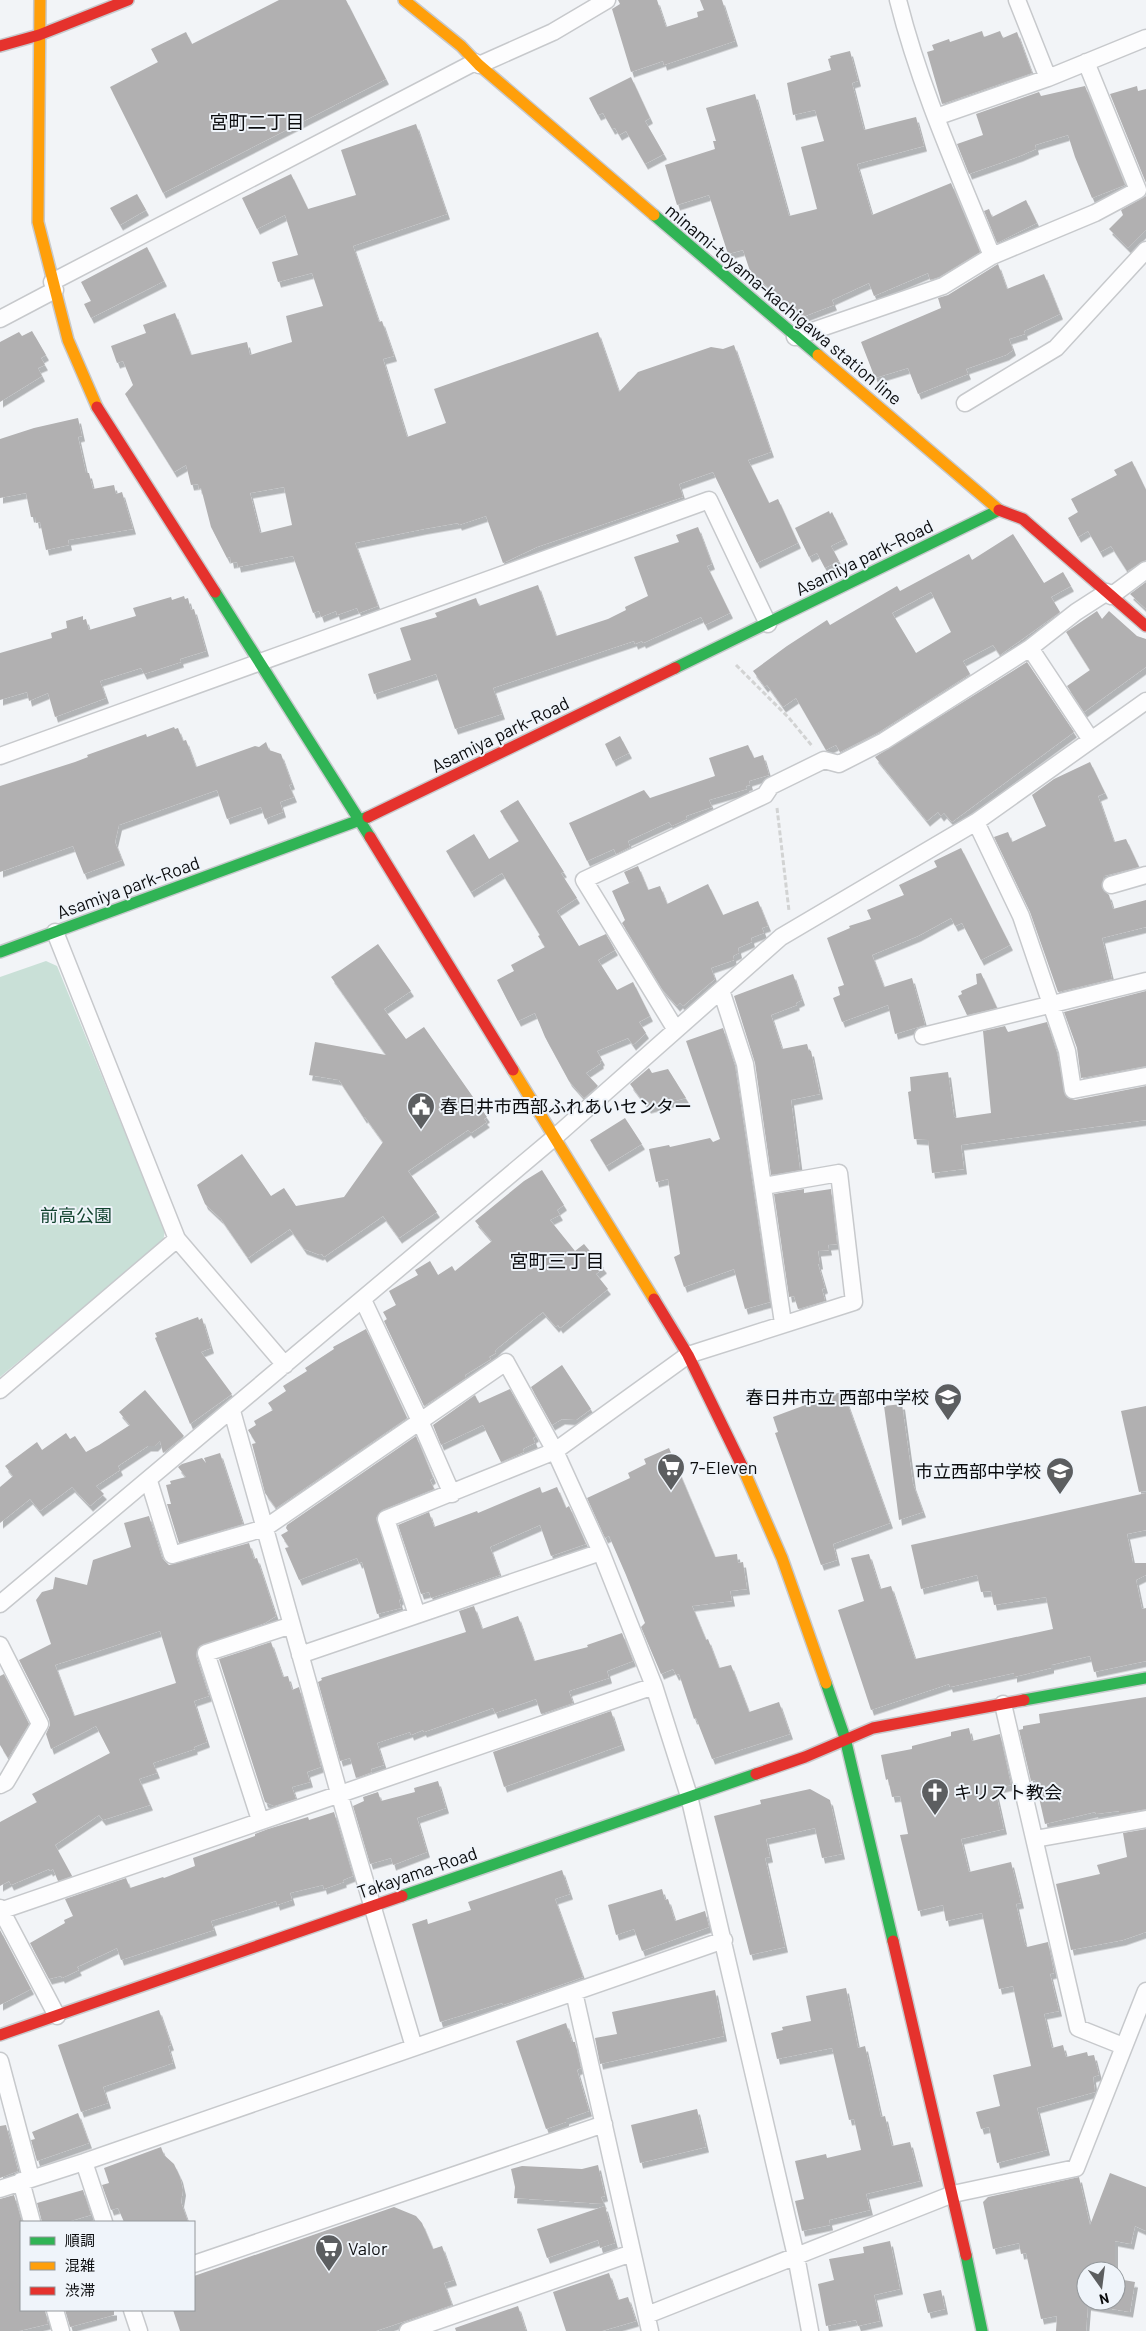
<svg xmlns="http://www.w3.org/2000/svg" width="1146" height="2331" font-family="Barlow,'Noto Sans JP',sans-serif">
<style>
.green{fill:#c9e0d7}
.building{fill:#b1b0b1;fill-rule:evenodd;filter:url(#shadow)}
.lines{fill:none;stroke-linecap:round;stroke-linejoin:round}
.street-casing{stroke:#c7c9cc;stroke-width:19}
.fast-casing{stroke:#c7c9cc;stroke-width:14}
.slow-casing{stroke:#c7c9cc;stroke-width:14}
.jam-casing{stroke:#c7c9cc;stroke-width:14}
.path{stroke:#d2d3d3;stroke-width:3;stroke-dasharray:5 2.5;stroke-linecap:butt}
.street{stroke:#fdfdfe;stroke-width:16}
.fast{stroke:#30b455;stroke-width:11}
.slow{stroke:#ff9f0a;stroke-width:11}
.jam{stroke:#e5322d;stroke-width:11}
.labels{text-anchor:middle;dominant-baseline:central;stroke-width:4;stroke-linejoin:round;paint-order:stroke}
.street-label{font-size:18px;fill:#0c0d0f;stroke:#eff4fa}
.poi-label{font-size:18px;fill:#0c0d0f;stroke:#eff4fa;text-anchor:start}
.park-label{font-size:18px;fill:#12432f;stroke:#eff4fa}
.neighbourhood-label{font-size:19px;fill:#0c0d0f;stroke:#eff4fa}
</style>
<defs>
<filter id="shadow"><feDropShadow dx="3" dy="5.5" stdDeviation="0" flood-color="#0004"/></filter>
</defs>
<rect width="100%" height="100%" fill="#f2f4f7"/>
<path class="green" d="M46 961 57 966 165 1231 163 1241 0 1377V977Z"/>
<path class="building" d="M279 0H346L386 79 163 193 110 87 158 62 151 49 186 32 192 44Z
M618 0H657L666 27 698 17 697 12 704 10 700 0H722L735 41 664 65 663 61 631 72 612 9 620 4Z
M982 31 984 37 1000 31 1003 38 1017 32 1032 73 942 104 927 52 934 50 932 45 949 39 950 42Z
M850 51 858 81 852 83 864 130 916 117 924 146 857 164 872 215 951 183 980 252 939 277 930 280 928 273 874 296 869 283 832 300 834 305 800 318 756 276 752 277 743 250 728 254 709 195 677 205 665 165 715 149 713 141H716L706 108 755 94 789 216 817 209 801 147 824 141 815 110 793 115 787 83 831 70 828 59 831 58 830 56Z
M631 77 650 118 645 121 664 154 645 164 626 131 619 135 615 128 612 129 603 113 598 115 589 98Z
M1085 86 1125 185 1092 198 1075 157 1068 135 1035 145 1036 149 1020 156 969 174 957 144 983 135 976 114 1039 92 1041 96Z
M1137 86 1138 91 1146 89V183L1110 94Z
M416 124 447 214 353 246 379 322 382 321 394 356 383 359 407 437 446 423 434 389 598 332 619 392 638 372 711 347 723 349 734 345 771 452 748 460 769 503 778 499 798 543 757 563 713 472 679 484 683 497 537 547 503 563 486 516 459 525 458 523 424 529 355 543 378 606 359 613 357 608 337 615 336 611 321 617 319 611 313 613 293 556 238 567 237 562 231 563 230 557 227 558 211 527 201 488 199 489 198 484 191 485 186 465 174 472 125 394 133 385 123 361 117 363 111 346 146 333 143 325 175 313 191 355 247 342 250 355 292 342 286 316 323 306 312 273 278 282 272 262 298 255 285 215 257 229 242 198 291 174 308 209 356 195 341 150ZM284 487 292 525 260 533 250 493Z
M137 194 146 210 120 225 110 208Z
M1146 196V230L1128 248 1109 229 1123 215 1121 210Z
M1026 200 1037 223 997 243 984 211 989 209 992 217Z
M147 247 164 281 91 318 84 304 91 301 81 282Z
M998 264 1007 289 1044 274 1060 314 1024 331 1025 334 1009 339 1013 350 1006 355 966 369 968 374 918 394 908 368 875 378 861 342 941 308 938 298 948 295Z
M32 331 46 355 41 358 45 365 38 368 42 376 0 402V342L19 332 22 336Z
M78 418 82 436 78 437 86 473H89L93 489 114 485 116 494 122 492 133 529 68 540 69 545 46 550 40 522 36 523 35 517H31L26 493 0 498V439L34 428Z
M1132 461 1146 490V560L1127 571 1111 546 1100 552 1088 531 1078 537 1068 518 1078 512 1071 499 1117 475 1114 470Z
M829 511 830 514 832 512 845 539 831 546 839 561 825 568 817 553 809 557 795 528Z
M698 527 712 564 707 566 730 613 705 625 701 617 643 643 642 641 635 644 634 641 493 688 502 714 455 729 436 674 374 694 368 674 411 660 400 628 437 617 435 613 476 598 479 606 538 585 556 636 608 619 626 610 625 607 648 596 634 557 679 542 676 535Z
M1013 534 1044 583 1063 572 1071 586 1051 597 1060 612 1000 655 993 645 963 661 970 674 879 732 840 752 836 745 826 750 796 698 783 707 767 685 765 687 753 671 787 646 827 620 830 625 897 586 900 591 969 554 972 560ZM931 592 951 632 916 653 892 613Z
M1146 582V609L1130 594Z
M184 596 185 599 188 598 191 610 194 609 206 651 180 659 181 662 144 674 141 668 100 681 106 698 55 717 48 693 29 701 27 692 0 700V653L52 638 51 633 67 628 66 621 83 616V620L86 619 89 630 136 616 133 608 171 597 172 600Z
M1097 611 1102 619 1109 611 1137 636 1146 639V667L1084 712 1067 686 1090 670 1066 632Z
M1027 662 1074 732 952 822 944 813 941 816 938 812 927 821 875 757Z
M174 727 175 729 178 728 183 741 186 740 196 767 255 746 259 747 266 742 269 750 281 754 292 784 289 785 294 797 280 802 283 812 265 819 261 807 227 819 217 790 119 825 115 842 122 860 84 874 73 846 0 872V786L75 762 88 757 87 755 146 734 147 737Z
M620 736 629 753 613 761 605 744Z
M748 745 754 758 763 755 769 775 749 781 750 785 746 786 747 789 709 800 712 807 686 816 687 819 672 826 669 822 628 841 630 847 616 854 614 849 587 861 569 823 644 790 650 798 715 776 709 758Z
M1090 762 1105 793 1098 796 1114 842 1126 839 1139 867 1104 876 1102 888 1109 895 1113 909 1146 900V927L1102 938 1112 979 1058 992 1030 912 994 837 1008 832 1012 842 1046 826 1032 795 1054 779Z
M518 800 564 872 561 873 577 898 557 911 579 946 606 934 615 950 598 960 617 990 633 982 650 1016 639 1022 646 1033 633 1045 628 1038 597 1051 602 1060 600 1061 601 1063 586 1073 598 1086 584 1098 569 1081 545 1037 535 1013 518 1021 497 980 514 971 511 965 545 947 538 936 540 935 502 873 471 892 446 851 474 834 489 859 519 841 500 811Z
M961 848 1010 945 981 960 962 923 955 926 951 918 918 936 872 955 884 987 912 978 925 1025 895 1034 888 1005 842 1022 833 998 840 995 838 987 844 985 827 938 850 928 849 926 871 919 867 910 904 895 899 885 937 867 934 861Z
M638 866 648 890 660 886 667 904 708 884 723 915 758 901 768 926 762 928 764 933 751 938 752 942 738 948 739 953 733 956 734 960 711 968 715 979 683 1006 680 1003 677 1006 662 989 622 923 625 920 612 891 638 879 629 883 624 872Z
M378 944 411 991 384 1009 406 1039 424 1027 487 1117 484 1119 487 1122 471 1133 468 1130 408 1171 437 1212 399 1238 383 1216 324 1257 322 1254 320 1255 304 1249 290 1229 248 1258 221 1219 205 1204 197 1185 242 1154 271 1196 284 1188 296 1206 344 1197 383 1142 365 1117 364 1118 339 1080 309 1075 315 1042 386 1055 331 977Z
M981 973 997 1008 967 1015 958 996 962 994 961 991 977 984 976 974Z
M793 974 802 1000 796 1003 797 1005 771 1015 782 1049 807 1044 809 1051H811L820 1094 791 1100 800 1170 771 1175 755 1063 734 996Z
M1146 991V1066L1081 1078 1077 1048 1064 1012Z
M1047 1022 1057 1053 1066 1097 1075 1100 1146 1086V1120L961 1145 964 1169 932 1173 928 1140 914 1139 908 1092 911 1091 910 1077 948 1072 954 1116 956 1118 991 1113 983 1031 1005 1026 1008 1032Z
M723 1028 735 1066 770 1302 745 1309 734 1269 684 1287 674 1257 680 1254 668 1179 656 1182 649 1149 669 1145 670 1147 710 1138 713 1142 720 1139 686 1041Z
M649 1068 652 1073 668 1069 686 1098 648 1108 630 1084Z
M625 1118 642 1144 606 1166 590 1140Z
M542 1170 564 1205 557 1210 560 1215 550 1220 575 1251 584 1244 604 1268 596 1274 608 1289 560 1328 558 1325 556 1327 543 1312 499 1347 495 1351 496 1353 489 1357 491 1359 465 1375 466 1378 424 1406 384 1321 387 1319 383 1312 396 1305 389 1291 418 1275 415 1270 430 1261 438 1275 452 1266 455 1271 492 1241 475 1221 524 1181Z
M804 1189V1193L831 1189 837 1244 828 1245 829 1250 818 1251 820 1264H818L825 1288 822 1289 825 1301 798 1309 794 1296 789 1297 774 1194Z
M198 1317 199 1320 202 1318 211 1348 201 1352 232 1394 190 1424 155 1338 157 1337 155 1333Z
M366 1329 407 1418 276 1508 265 1493 252 1444 256 1443 248 1430 256 1425 254 1421 273 1410 268 1403 286 1391 283 1386 307 1371 305 1368 334 1349 333 1347Z
M562 1365 591 1409 576 1420 562 1419 552 1425 531 1387Z
M510 1389 536 1436 533 1438 535 1443 523 1449 524 1452 501 1462 483 1425 441 1445 433 1425 475 1395 479 1403Z
M145 1390 184 1436 163 1453 160 1441 155 1446H148L118 1466 120 1470 96 1486 104 1494 90 1506 72 1487 40 1511 30 1499 0 1523V1487L13 1476 5 1466 37 1442 42 1450 66 1433 70 1439 75 1436 86 1452 99 1445 130 1425 119 1412Z
M843 1391 890 1523 833 1544 837 1560 821 1565 775 1433 778 1432 773 1417Z
M902 1404 913 1484 923 1512 899 1520 884 1406Z
M1146 1406V1491L1139 1492 1121 1411Z
M416 1436 433 1478 430 1480 434 1489 382 1510 376 1518 401 1599 399 1600 401 1608 377 1614 362 1562 359 1563 357 1558 299 1580 285 1548 289 1547 281 1535 288 1531 286 1528 287 1525Z
M669 1448 715 1557 737 1554 738 1563 743 1562 747 1589 730 1591 732 1601 692 1606 706 1640 708 1639 719 1668 731 1665 749 1712 779 1702 790 1734 712 1759 696 1718 694 1719 679 1674 676 1675 673 1669 661 1674 641 1627 645 1623 626 1575 609 1536 605 1538 587 1498 630 1478 628 1473 646 1464 644 1459Z
M220 1453 243 1524 179 1543 167 1504H171L166 1485 171 1484 170 1481 186 1477 178 1467 182 1464 202 1458 206 1463 204 1458Z
M540 1487 542 1493 557 1487 566 1508 569 1506 586 1544 551 1556 540 1525 490 1547 500 1575 431 1598 429 1592 421 1594 398 1525 429 1512 434 1527 477 1511 478 1513Z
M1146 1493V1530L1127 1534 1133 1563H1146V1575L1136 1580 1142 1609 1146 1608V1661L1094 1672 1090 1656 1051 1665V1668L1014 1677V1673L950 1687 949 1684 871 1710 838 1610 864 1601 851 1558 869 1554 880 1589 891 1586 915 1659 1053 1629 1046 1597 994 1605 991 1591 981 1592 977 1575 921 1589 911 1545Z
M149 1516 162 1558 169 1565 249 1543 254 1559 257 1558 276 1616 265 1623 198 1647 196 1656 209 1696 194 1701 207 1742 194 1747 195 1749 153 1763 157 1773 139 1779 150 1805 103 1820 99 1815 55 1845 72 1876 58 1881 53 1869 50 1871 49 1869 11 1885 9 1881 0 1886V1822L37 1802 32 1794 110 1753 96 1726 51 1749 46 1734 50 1725 49 1719 19 1660 51 1644 36 1600 42 1592 53 1589 55 1577 87 1585 93 1560 131 1547 124 1523ZM160 1631 176 1683 74 1716 55 1665Z
M474 1606 482 1629 518 1616 534 1661 588 1647 587 1645 622 1633 633 1661 607 1671 609 1678 569 1691 573 1703 541 1714 536 1699 495 1713 493 1708 424 1732 423 1730 411 1735 410 1732 377 1743 384 1765 371 1769 372 1772 356 1778 350 1758 340 1761 318 1682 322 1680 321 1678 466 1632 459 1611Z
M271 1642 283 1677 288 1676 292 1690 299 1687 321 1767 307 1772 310 1782 292 1787 296 1799 274 1806 265 1802 219 1659Z
M4 1674 29 1724 8 1758 0 1745V1676Z
M1146 1697V1809L1119 1814V1811L1096 1814 1095 1812 1045 1824 1035 1780 1031 1781 1019 1730 1023 1729V1726L1040 1723 1039 1714Z
M611 1711 622 1745 504 1787 493 1752Z
M969 1728 972 1741 1000 1734 1011 1785 995 1789 1004 1829 961 1839 969 1872 1011 1862 1021 1903 1016 1904 1025 1944 1027 1947 1048 1942 1054 1973 1050 1974 1059 2011 1044 2014 1052 2048 1063 2045 1066 2057 1087 2052 1088 2056 1094 2055 1099 2075 1093 2077 1095 2092 1037 2108 1047 2150 997 2163 989 2127 981 2129 976 2112 1000 2106 993 2075 1031 2066 1013 1986 999 1989 982 1913 946 1921 943 1905 918 1911 900 1835 908 1834 900 1796 892 1797 888 1779 886 1780 881 1755 912 1749V1746L951 1736V1732Z
M438 1781 446 1808 417 1818 427 1852 393 1865 391 1858 370 1864 353 1806 364 1801 363 1797 378 1792 381 1801 415 1792 414 1788Z
M810 1789 830 1800 842 1854 822 1858 815 1828 766 1839 770 1857 765 1858 785 1947 750 1955 714 1816 761 1804 760 1800Z
M334 1812 353 1876 343 1880 344 1882 324 1889 323 1885 290 1893 292 1900 277 1905 276 1901 211 1921 214 1930 121 1960 117 1948 77 1967 79 1970 62 1978 61 1976 49 1979 30 1943 65 1923 64 1920 73 1916 65 1899 126 1878 130 1888 163 1877 164 1878 195 1866 193 1858 255 1836V1834L268 1829 308 1817 309 1820Z
M1146 1829V1932L1123 1940 1071 1950 1056 1884 1100 1874 1097 1865 1127 1857 1123 1833Z
M562 1870 570 1894 555 1899 583 1977 503 2005 502 2003 440 2022 412 1924 427 1919 428 1924 471 1910 468 1902Z
M662 1889 665 1900 668 1899 675 1921 705 1911 709 1927 642 1951 634 1929 616 1935 608 1905Z
M0 1930 31 1989 0 2005Z
M846 1988 858 2048 865 2046 881 2117 885 2116 892 2146 910 2142 920 2181 866 2194 870 2210 829 2220 830 2225 802 2231 795 2201 804 2199 795 2161 826 2154 827 2158 861 2150 854 2119 849 2120 832 2048 777 2059 771 2033 783 2030 782 2027 811 2021 806 1996Z
M715 1990 724 2036 600 2064 595 2038 617 2034 612 2012Z
M159 2010 171 2045 168 2046 173 2063 103 2087 108 2103 81 2112 58 2045Z
M566 2023 572 2042H575L581 2068 577 2070 589 2111 566 2119V2122L546 2129 516 2041Z
M697 2109 706 2147 640 2163 631 2125Z
M78 2113 89 2143 37 2161 31 2140 35 2139 32 2132Z
M6 2125 18 2171 0 2178V2126Z
M161 2147 164 2155 174 2164 180 2177 183 2190 181 2202 188 2222H124L118 2208 111 2210 102 2185 109 2183 104 2168Z
M598 2165 605 2196 601 2197 604 2204 514 2198 515 2187 511 2169 522 2166 582 2169Z
M1110 2173 1146 2187V2231L1135 2226 1131 2244 1115 2241V2271H1086V2301H1116V2276H1119L1118 2279 1135 2282 1130 2312 1088 2305 1086 2331H1056L1057 2316 1041 2319 1026 2253 1021 2254 1019 2243 993 2249 983 2202 988 2197 1079 2177 1090 2225Z
M83 2190 91 2215 67 2222H42L37 2203Z
M14 2195 22 2222 21 2310H45L48 2324 19 2331H0V2199Z
M605 2206 615 2243 600 2248 598 2240 547 2258 537 2229Z
M394 2207 416 2216 422 2223 433 2249 442 2246 454 2280 444 2283 452 2305 376 2331H180L173 2310H194V2276Z
M890 2241 900 2289 874 2295 880 2321 858 2326 856 2320 826 2326 818 2284 834 2280 829 2259 864 2253 863 2247Z
M609 2273 618 2300 628 2297 636 2321 602 2331H566L553 2292Z
M941 2290 945 2309 928 2313 923 2294Z
M518 2306 526 2331H456L455 2328Z
M65 2310H114V2315L70 2327Z"/>
<g class="lines">
<g class="street-casing">
<path id="street" d="M898 0C920 88 958 172 992 256
M1017 0 1048 78
M479 65 553 32 607 0
M936 117 1048 78 1146 38
M52 282 475 62
M0 319 55 290
M795 337 943 286 992 256 1095 213 1138 190 1086 62
M965 403 1056 348 1146 250
M1111 596 1146 570
M1030 648 1091 740
M0 756 709 500 768 624
M976 822 1021 916 1067 1051 1073 1090 1146 1076
M1111 885 1146 875
M55 932 177 1239
M721 990 745 1064 783 1323
M676 1030 584 880 765 795 771 786 824 760 839 764 884 741 1030 648 1076 612 1107 592
M923 1036 1146 981
M363 1300 420 1421 452 1494
M0 1390 177 1239 285 1365
M232 1411 339 1793 414 2047
M149 1481 172 1555 265 1528 506 1362 555 1451 601 1552 654 1686 689 1796 796 2256 810 2331
M0 1604 555 1137 781 937 976 822 1146 701
M417 1615 386 1519 555 1451 688 1355 854 1302 839 1173 764 1186
M0 1645 40 1724 6 1782 0 1785
M300 1655 601 1552
M1003 1704 1078 2028 1123 2046
M260 1820 206 1653 292 1625
M1035 1839 1146 1819
M0 1908 57 2016
M0 1911 654 1686
M574 1992 650 2331
M0 2061 31 2178
M84 2162 104 2222
M21 2181 32 2222
M0 2189 84 2162 724 1940
M194 2264 604 2124
M55 2310 61 2331
M132 2310 139 2331
M647 2315 953 2194 1076 2168 1146 1991
M408 2331 632 2253"/>
</g>
<g class="fast-casing">
<path id="fast" d="M654 215 818 355
M215 592 370 837
M675 668 999 510
M0 952 368 817
M826 1683 845 1738 893 1941
M1024 1700 1146 1678
M402 1896 756 1774
M966 2255 982 2331"/>
</g>
<g class="slow-casing">
<path id="slow" d="M40 0 38 222 68 340 97 407
M404 0 461 46 479 65 654 215
M818 355 999 510
M513 1070 654 1299
M742 1466 782 1558 826 1683"/>
</g>
<g class="jam-casing">
<path id="jam" d="M0 46 39 35 128 0
M97 407 215 592
M999 510 1023 519 1146 626
M368 817 675 668
M370 837 513 1070
M654 1299 688 1355 742 1466
M756 1774 805 1757 873 1728 1024 1700
M893 1941 966 2255
M0 2035 402 1896"/>
</g>
<path class="path" d="M736 665 789 718 813 747
M777 808 789 911"/>
<use href="#street" class="street"/>
<use href="#fast" class="fast"/>
<use href="#slow" class="slow"/>
<use href="#jam" class="jam"/>
</g>
<defs>
<g id="civic-pin" transform="scale(1.4375)"><path d="M0 17L-7.5 6A9.5 9.5 0 1 1 7.5 6Z" fill="#5c5e60" stroke="#eff4fa"/><path d="M-.6-6.5H3V-4.5H.6V-3L4-1V1h2V6H-6V1h2V-1L-.6-3ZM-1.2 2.5V6h2.4V2.5Z" fill="#fff"/></g>
<g id="school-pin" transform="scale(1.4375)"><path d="M0 17L-7.5 6A9.5 9.5 0 1 1 7.5 6Z" fill="#5c5e60" stroke="#eff4fa"/><path d="M0-5L7-2L0 1L-7-2ZM-4 1L0 2.5L4 1V4Q0 6-4 4Z" fill="#fff"/></g>
<g id="supermarket-pin" transform="scale(1.4375)"><path d="M0 17L-7.5 6A9.5 9.5 0 1 1 7.5 6Z" fill="#5c5e60" stroke="#eff4fa"/><path d="M-6-5.5h2.5l.6 2H6L4.5 2H-2.5L-4.4-4H-6ZM-1.5 3.2a1.3 1.3 0 1 0 .1 0ZM3 3.2a1.3 1.3 0 1 0 .1 0Z" fill="#fff"/></g>
<g id="church-pin" transform="scale(1.4375)"><path d="M0 17L-7.5 6A9.5 9.5 0 1 1 7.5 6Z" fill="#5c5e60" stroke="#eff4fa"/><path d="M-1.2-6h2.4v3.5h3.3v2.4h-3.3V6h-2.4V-.1h-3.3v-2.4h3.3Z" fill="#fff"/></g>
</defs>
<g fill-rule="evenodd">
<use href="#civic-pin" x="421" y="1106"/>
<use href="#school-pin" x="948" y="1397"/>
<use href="#supermarket-pin" x="671" y="1467"/>
<use href="#school-pin" x="1060" y="1471"/>
<use href="#church-pin" x="935" y="1792"/>
<use href="#supermarket-pin" x="329" y="2248"/>
</g>
<g class="labels">
<g class="street-label">
<text transform="translate(784 304) rotate(40)">minami-toyama-kachigawa station line</text>
<text transform="translate(864 557) rotate(-26)">Asamiya park-Road</text>
<text transform="translate(500 734) rotate(-26)">Asamiya park-Road</text>
<text transform="translate(128 887) rotate(-20)">Asamiya park-Road</text>
<text transform="translate(417 1872) rotate(-19)">Takayama-Road</text>
</g>
<g class="poi-label">
<text x="440" y="1106">春日井市西部ふれあいセンター</text>
<text x="929" y="1397" text-anchor="end">春日井市立 西部中学校</text>
<text x="690" y="1467">7-Eleven</text>
<text x="1041" y="1471" text-anchor="end">市立西部中学校</text>
<text x="954" y="1792">キリスト教会</text>
<text x="348" y="2248">Valor</text>
</g>
<g class="park-label">
<text x="76" y="1215">前高公園</text>
</g>
<g class="neighbourhood-label">
<text x="257" y="121">宮町二丁目</text>
<text x="557" y="1260">宮町三丁目</text>
</g>
</g>
<rect x="20" y="2221" width="175" height="90" fill="#eff4fa" stroke="#94989c"/>
<rect x="30" y="2237" width="25" height="8" fill="#30b455" stroke="#94989c"/>
<text x="65" y="2246" font-size="15" fill="#0c0d0f">順調</text>
<rect x="30" y="2262" width="25" height="8" fill="#ff9f0a" stroke="#94989c"/>
<text x="65" y="2271" font-size="15" fill="#0c0d0f">混雑</text>
<rect x="30" y="2287" width="25" height="8" fill="#e5322d" stroke="#94989c"/>
<text x="65" y="2296" font-size="15" fill="#0c0d0f">渋滞</text>
<g transform="translate(1101 2286) rotate(166)"><circle r="24" fill="#eff4fa" stroke="#94989c"/>
<path d="M0-4L9 19L0 12L-9 19Z" fill="#5c5e60"/>
<text y="-8" font-size="14" font-weight="bold" text-anchor="middle" fill="#0c0d0f">N</text>
</g>
</svg>
